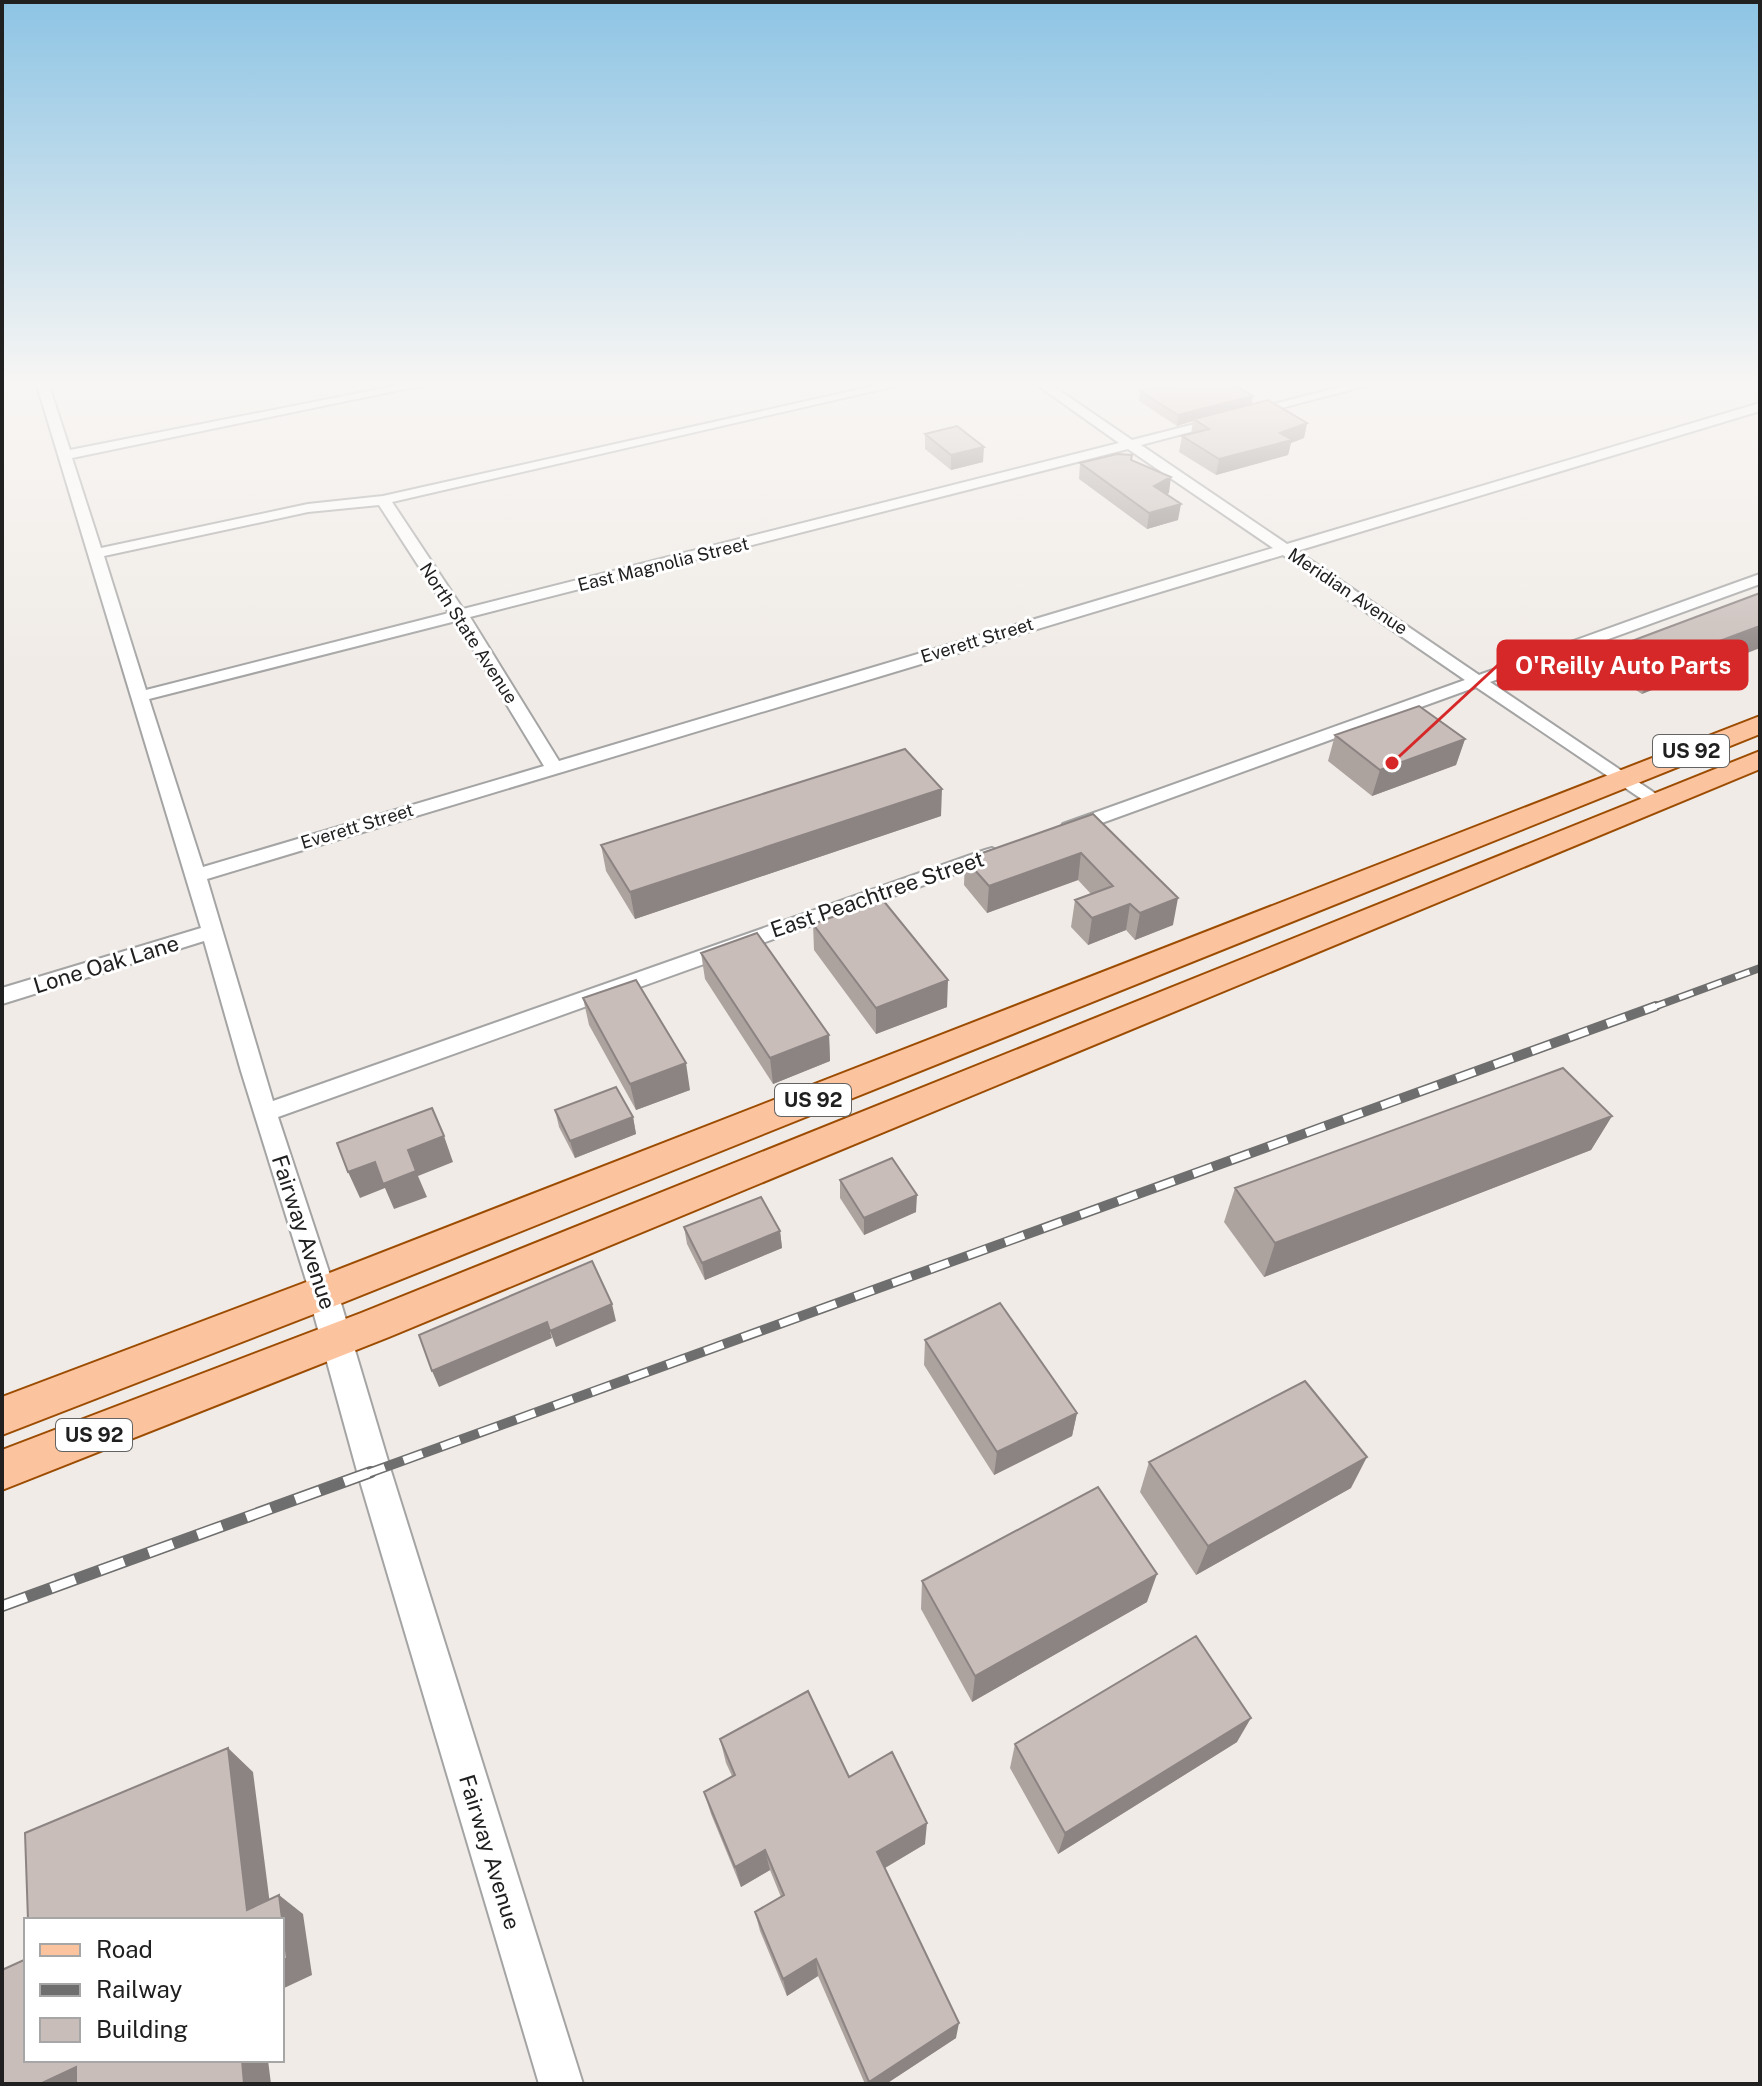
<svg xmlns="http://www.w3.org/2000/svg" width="1762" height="2086" font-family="'Public Sans',sans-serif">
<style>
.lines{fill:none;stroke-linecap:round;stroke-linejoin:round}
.minor-casing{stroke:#a4a4a4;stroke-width:4}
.tertiary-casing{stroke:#a4a4a4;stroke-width:4}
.primary-casing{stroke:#9c4c00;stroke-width:4}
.minor{fill:#fff;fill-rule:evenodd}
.tertiary{fill:#fff;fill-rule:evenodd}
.primary{fill:#fcc39f;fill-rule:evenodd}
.rail-far2-casing{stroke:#6e6e6e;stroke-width:8}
.rail-far1-casing{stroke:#6e6e6e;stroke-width:10}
.rail-casing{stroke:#6e6e6e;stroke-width:12}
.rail-far2{stroke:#fff;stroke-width:5;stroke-dasharray:15;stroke-linecap:butt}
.rail-far1{stroke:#fff;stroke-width:7;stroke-dasharray:20;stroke-linecap:butt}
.rail{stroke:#fff;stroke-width:9;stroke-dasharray:26;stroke-linecap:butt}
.wall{fill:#aca39f}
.shaded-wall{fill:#8c8482}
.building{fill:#c8bdb9;stroke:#8c8482;stroke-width:2}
.labels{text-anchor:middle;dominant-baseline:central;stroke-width:6;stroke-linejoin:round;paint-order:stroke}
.far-street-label{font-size:18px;fill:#202020;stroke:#fff}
.shield{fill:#fff;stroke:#636363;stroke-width:2}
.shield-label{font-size:20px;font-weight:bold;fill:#202020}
.street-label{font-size:22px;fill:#202020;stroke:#fff}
.leader{fill:none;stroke:#d62828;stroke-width:3}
.callout-dot{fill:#d62828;stroke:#fff;stroke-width:3}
.callout{fill:#d62828;stroke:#d62828;stroke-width:3}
.callout-label{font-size:24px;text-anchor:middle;font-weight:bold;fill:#fff}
</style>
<rect width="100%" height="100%" fill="#f0ebe6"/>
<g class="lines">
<g class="minor-casing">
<path id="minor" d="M36 382H48L70 450 415 382H438L72 458 101 548 308 504 383 496 892 382H913L392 502 463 609 1119 443 1033 382H1047L1132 440 1360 382H1380L1141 445 1287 544 1760 403V411L1297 551 1479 675 1760 574V584L1490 682 1662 798 1664 802 1662 806 1655 808 1476 687 1077 832H1063L1061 828 1063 824 1465 680 1283 555 207 879 273 1101 985 850 992 848 1002 854 999 858 278 1117 336 1293 332 1301 323 1304 314 1301 310 1293 241 1071 204 941 2 1004V988L201 928ZM1128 449 1273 548 559 761 470 617ZM379 505 449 613 146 690 104 556 308 512ZM456 621 544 766 203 867 149 699Z"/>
</g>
<g class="tertiary-casing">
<path id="tertiary" d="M323 1280 334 1284 338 1293 391 1471 583 2084H539L357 1471 308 1293 312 1284Z"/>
</g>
<g class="primary-casing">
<path id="primary" d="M1760 716V734L337 1305 2 1435V1397L309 1281Z
M1760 751V769L389 1337 2 1490V1450L361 1313Z"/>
</g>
<use href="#minor" class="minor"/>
<use href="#tertiary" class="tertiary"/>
<use href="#primary" class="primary"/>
<g class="rail-far2-casing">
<path id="rail-far2" d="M1651 1008 1760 968"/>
</g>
<g class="rail-far1-casing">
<path id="rail-far1" d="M366 1474 1656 1006"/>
</g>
<g class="rail-casing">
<path id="rail" d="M2 1606 371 1472"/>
</g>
<use href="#rail-far2" class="rail-far2"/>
<use href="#rail-far1" class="rail-far1"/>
<use href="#rail" class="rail"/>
</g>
<path class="wall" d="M1140 391 1251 405 1307 423 1304 438 1291 443 1288 455 1216 475 1179 452 1182 436 1191 434 1193 421 1177 426 1139 401Z
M925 434 983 462 951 470 925 449Z
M1132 455V461L1169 493 1167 494 1178 520 1147 529 1079 479 1080 463Z
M1760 593 1642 694 1609 673 1621 645Z
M1335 735 1465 739 1456 765 1372 796 1328 761Z
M1093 814 1173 925 1135 940 1126 930 1088 945 1071 927 1075 900 1091 894 1078 880 987 913 964 885 965 859Z
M941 816 635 919 606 871 601 845Z
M813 924 947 1007 876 1034 814 950Z
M701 953 829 1035 830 1061 773 1084 705 979Z
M583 998 690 1090 636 1110 589 1025Z
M555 1110 633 1117 636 1134 575 1158 559 1127Z
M1612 1116 1591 1150 1264 1277 1224 1222 1235 1188Z
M840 1180 916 1212 864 1235 840 1198Z
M684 1227 780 1231 782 1248 705 1280 687 1244Z
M925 1340 1077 1413 1072 1436 994 1475 924 1365Z
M1149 1462 1351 1488 1196 1575 1140 1492Z
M922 1581 1147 1602 972 1702 921 1609Z
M720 1739 849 1777 925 1844 885 1868 956 2038 886 2084H865L818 1976 787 1996 760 1931 755 1912 781 1897 770 1870 741 1887 711 1814 704 1792 732 1776 726 1763Z
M1237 1742 1058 1854 1010 1768 1015 1744Z"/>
<path class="shaded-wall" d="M1253 396 1251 407 1194 419 1193 421 1177 426 1178 415Z
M1307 423 1304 438 1291 443 1288 455 1216 475 1219 459 1280 433Z
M984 447 983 462 951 470V455Z
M1171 477 1169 493 1152 502 1154 486Z
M1181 504 1178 520 1147 529 1149 513Z
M1760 626V648L1642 694 1655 665Z
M1465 739 1456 765 1372 796 1380 770Z
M942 789 941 816 635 919 630 892Z
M1081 853 1078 880 987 913 989 886Z
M1178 898 1173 925 1135 940 1140 913Z
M1130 904 1126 930 1088 945 1092 918Z
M948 980 947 1007 876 1034V1008Z
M829 1035 830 1061 773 1084 770 1058Z
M686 1063 690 1090 636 1110 630 1084Z
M1612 1116 1591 1150 1264 1277 1275 1243Z
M633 1117 636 1134 575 1158 570 1141Z
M444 1136 453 1162 418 1176 427 1197 394 1209 385 1188 360 1198 348 1172Z
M917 1195 916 1212 864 1235V1218Z
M780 1231 782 1248 705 1280 702 1263Z
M612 1304 616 1321 556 1347 550 1331Z
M547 1322 552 1338 439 1387 432 1371Z
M1077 1413 1072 1436 994 1475 997 1452Z
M1367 1457 1351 1488 1196 1575 1208 1546Z
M1157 1574 1147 1602 972 1702 975 1676Z
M1251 1718 1237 1742 1058 1854 1065 1833Z
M228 1748 253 1772 272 1920 247 1910Z
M927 1823 925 1844 878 1872 877 1852Z
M765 1850 770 1870 741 1887 735 1867Z
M279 1895 303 1914 312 1975 282 1989Z
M816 1959 818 1976 787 1996 783 1979Z
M959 2023 956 2038 886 2084H869V2082Z
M242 2060H268L271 2084H244Z
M76 2067 103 2084H40Z"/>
<path class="building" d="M1179 382H1228L1253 396 1178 415 1140 391Z
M1268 400 1307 423 1280 433 1292 440 1219 459 1182 436 1209 429 1194 419Z
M957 426 984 447 951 455 925 434Z
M1117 454 1132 455 1131 460 1171 477 1154 486 1181 504 1149 513 1080 463Z
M1760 593V626L1655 665 1621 645Z
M1419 706 1465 739 1380 770 1335 735Z
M905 749 942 789 630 892 601 845Z
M1093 814 1178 898 1140 913 1130 904 1092 918 1075 900 1113 886 1081 853 989 886 965 859Z
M882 899 948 980 876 1008 813 924Z
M757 933 829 1035 770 1058 701 953Z
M636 980 686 1063 630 1084 583 998Z
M1563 1068 1612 1116 1275 1243 1235 1188Z
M616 1087 633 1117 570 1141 555 1110Z
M432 1108 444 1136 408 1150 416 1171 383 1184 375 1162 348 1172 337 1143Z
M892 1158 917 1195 864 1218 840 1180Z
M761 1197 780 1231 702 1263 684 1227Z
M592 1261 612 1304 550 1331 547 1322 432 1371 419 1335Z
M1000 1303 1077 1413 997 1452 925 1340Z
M1305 1381 1367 1457 1208 1546 1149 1462Z
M1098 1487 1157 1574 975 1676 922 1581Z
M1196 1636 1251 1718 1065 1833 1015 1744Z
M808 1691 849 1777 892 1752 927 1823 877 1852 959 2023 869 2082 816 1959 783 1979 755 1912 784 1895 765 1850 735 1867 704 1792 735 1775 720 1739Z
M228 1748 247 1910 279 1895 287 1958 282 1961V1920H28L25 1833Z
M26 1959V2060H242L244 2084H76V2067L40 2084H2V1970Z"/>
<linearGradient id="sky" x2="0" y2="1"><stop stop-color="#8dc4e4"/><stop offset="0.57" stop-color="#f8f6f4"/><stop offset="1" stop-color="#f8f6f4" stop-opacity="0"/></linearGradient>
<rect width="1762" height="674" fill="url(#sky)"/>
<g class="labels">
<g class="far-street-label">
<text transform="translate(663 564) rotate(-14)">East Magnolia Street</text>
<text transform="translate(1348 591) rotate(34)">Meridian Avenue</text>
<text transform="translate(469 633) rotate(57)">North State Avenue</text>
<text transform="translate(977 640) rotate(-17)">Everett Street</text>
<text transform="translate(357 826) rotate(-17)">Everett Street</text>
</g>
<g class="shield">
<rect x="1653" y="735" width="76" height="32" rx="6"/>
<rect x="775" y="1084" width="76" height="32" rx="6"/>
<rect x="56" y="1419" width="76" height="32" rx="6"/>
</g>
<g class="shield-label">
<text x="1691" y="751">US 92</text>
<text x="813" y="1100">US 92</text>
<text x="94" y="1435">US 92</text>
</g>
<g class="street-label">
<text transform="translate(877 894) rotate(-19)">East Peachtree Street</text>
<text transform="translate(106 964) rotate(-17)">Lone Oak Lane</text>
<text transform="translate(304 1232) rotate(72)">Fairway Avenue</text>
<text transform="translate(490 1852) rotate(73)">Fairway Avenue</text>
</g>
</g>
<path class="leader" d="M1392 763L1498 665"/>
<circle class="callout-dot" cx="1392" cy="763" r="8"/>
<rect class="callout" x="1498" y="641" width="249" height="48" rx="8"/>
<g class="callout-label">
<text x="1623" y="674">O'Reilly Auto Parts</text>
</g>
<rect width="1762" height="2086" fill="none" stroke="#202020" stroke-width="8"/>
<rect x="24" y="1918" width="260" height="144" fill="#ffffff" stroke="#a6a6a6" stroke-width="2"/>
<rect x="40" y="1944" width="40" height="12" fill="#fcc39f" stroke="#a6a6a6" stroke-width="2"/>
<text x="96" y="1958" font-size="24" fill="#202020">Road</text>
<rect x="40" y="1984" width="40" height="12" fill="#6e6e6e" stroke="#a6a6a6" stroke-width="2"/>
<text x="96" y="1998" font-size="24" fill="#202020">Railway</text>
<rect x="40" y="2018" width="40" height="24" fill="#c8bdb9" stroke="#a6a6a6" stroke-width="2"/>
<text x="96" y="2038" font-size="24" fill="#202020">Building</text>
</svg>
